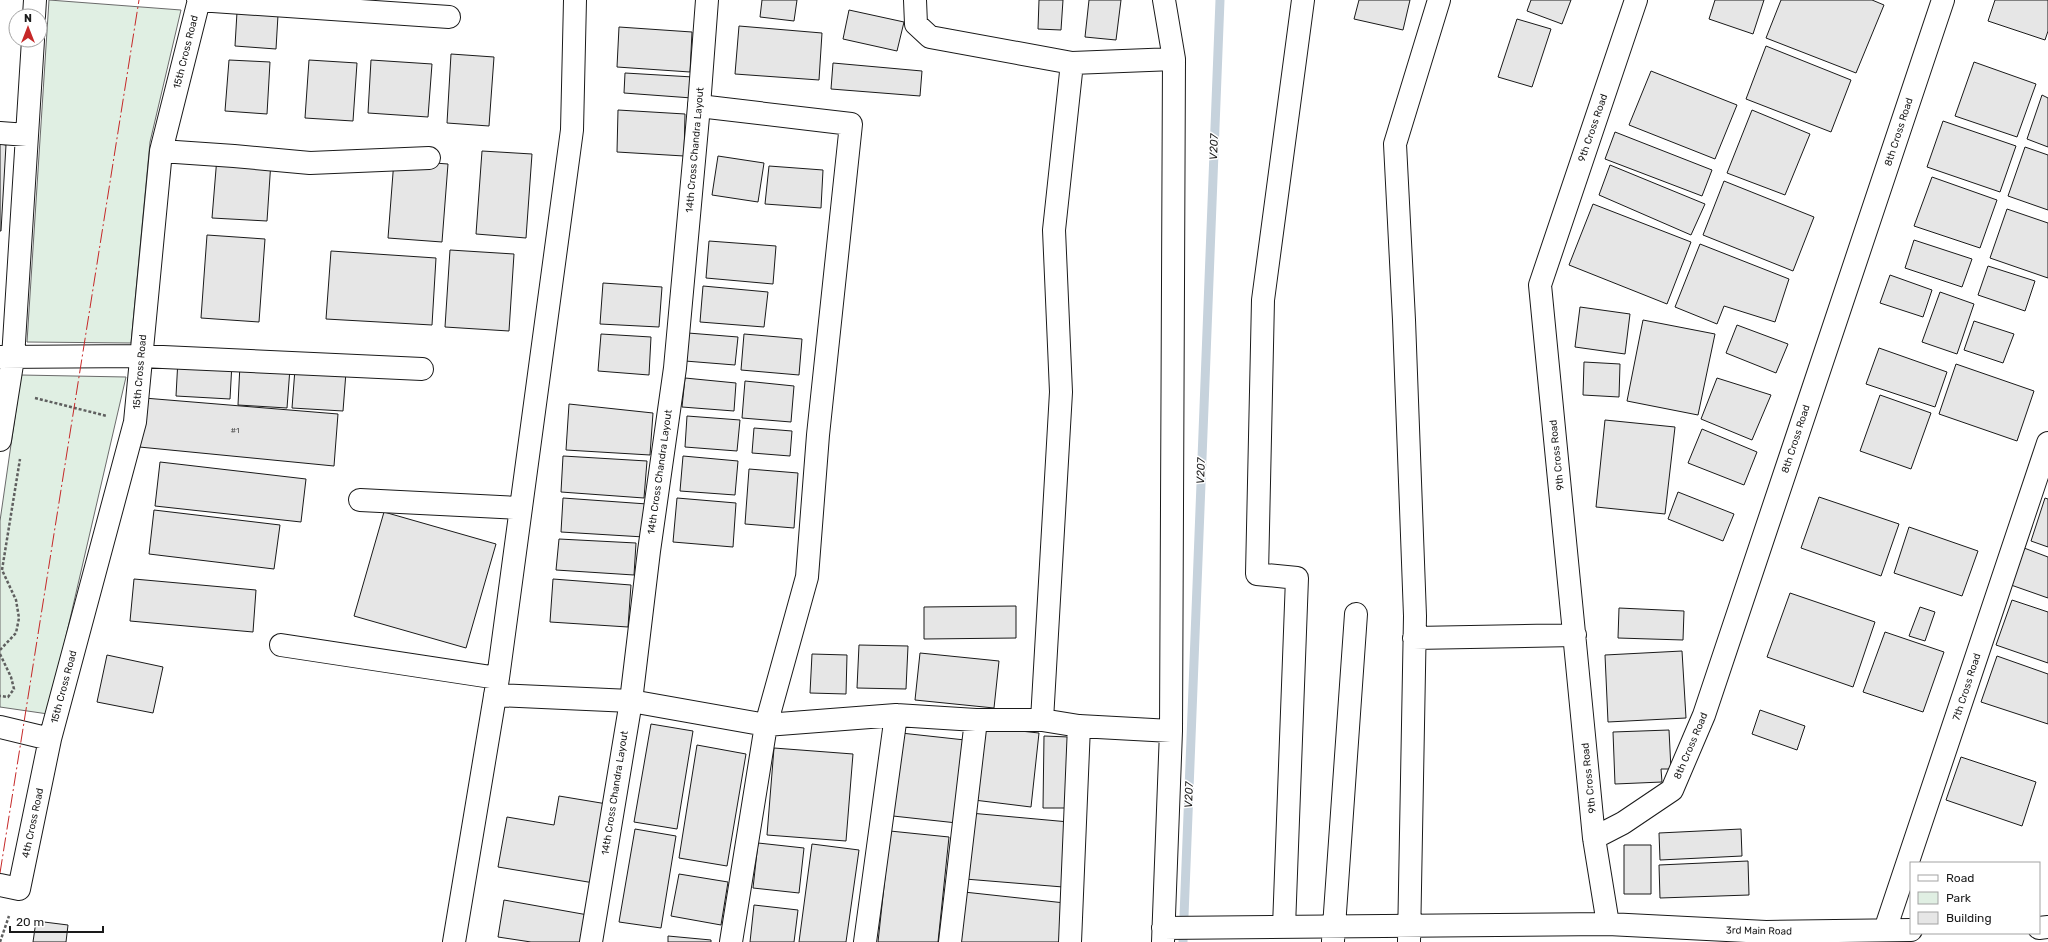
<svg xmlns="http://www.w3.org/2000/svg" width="2048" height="942" font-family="Rubik,sans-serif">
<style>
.green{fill:#e0efe3;stroke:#6a6a6a}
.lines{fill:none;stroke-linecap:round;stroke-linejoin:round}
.stream{stroke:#c6d2dc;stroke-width:9}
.building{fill:#e6e6e6;stroke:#1a1a1a}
.street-casing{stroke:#1a1a1a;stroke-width:24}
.secondary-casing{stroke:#1a1a1a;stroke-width:24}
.path{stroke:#5f5f5f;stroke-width:2.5;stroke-dasharray:3 2;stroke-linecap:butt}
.street{stroke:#fff;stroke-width:22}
.secondary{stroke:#fff;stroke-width:22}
.power{stroke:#c62828;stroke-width:1;stroke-dasharray:14 3 2 3;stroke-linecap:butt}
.labels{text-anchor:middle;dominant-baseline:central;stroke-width:3;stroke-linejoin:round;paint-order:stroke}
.number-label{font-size:8px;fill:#4d4d4d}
.street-label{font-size:10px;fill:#1a1a1a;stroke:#fff}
.water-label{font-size:11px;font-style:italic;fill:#1a1a1a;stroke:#fff}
</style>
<rect width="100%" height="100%" fill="#fff"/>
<path class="green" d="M49 0 181 10 150 142 131 343 27 342Z
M21 375 126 377 48 714 0 707V521Z"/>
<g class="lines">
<path class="stream" d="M1183 942 1220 0"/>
</g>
<path class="building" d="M762 0H797L794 21 760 17Z
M1039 0H1063L1061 30 1038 29Z
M1089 0H1121L1116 40 1085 37Z
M1359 0H1410L1403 30 1354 19Z
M1531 0H1571L1562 24 1527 11Z
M1715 0H1764L1753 34 1709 19Z
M1781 0H1872L1884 5 1856 73 1766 38Z
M1995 0H2048V31L2045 40 1988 21Z
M849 10 904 22 897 51 843 39Z
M237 12 278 15 276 49 235 46Z
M1517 19 1551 29 1532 87 1498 77Z
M739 26 822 33 819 80 735 74Z
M619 27 692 32 690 72 617 67Z
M1766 46 1851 80 1831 132 1746 99Z
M451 54 494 57 489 126 447 123Z
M229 60 270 62 267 114 225 111Z
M309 60 357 63 353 121 305 118Z
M371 60 432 64 428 117 368 113Z
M1974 62 2036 84 2017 137 1955 116Z
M833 63 922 71 920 96 831 89Z
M1651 71 1737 105 1715 159 1629 125Z
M625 73 693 77 692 98 624 93Z
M2042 95 2048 98V147L2027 139Z
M618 110 685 114 684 156 617 152Z
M1752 110 1810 134 1785 195 1727 173Z
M1943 121 2016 146 2000 192 1927 167Z
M1615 132 1712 170 1702 196 1605 159Z
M0 144 6 145 1 231H0Z
M2025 147 2048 155V210L2008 196Z
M482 151 532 154 526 238 476 234Z
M718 156 764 163 758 202 712 195Z
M217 157 271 161 267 221 212 218Z
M394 160 448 164 442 242 388 238Z
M1610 165 1705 204 1691 235 1599 195Z
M769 166 823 170 821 208 765 204Z
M1932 177 1997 200 1980 248 1914 226Z
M1724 181 1814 217 1793 271 1703 235Z
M1593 204 1691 242 1667 304 1569 265Z
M2007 209 2048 223V278L1990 258Z
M207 235 265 239 259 322 201 318Z
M1914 240 1972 259 1962 287 1905 268Z
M709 241 776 246 773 284 706 278Z
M1700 244 1789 279 1775 322 1724 306 1717 324 1675 307Z
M450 250 514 254 509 331 445 327Z
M331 251 436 258 432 325 326 319Z
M1988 266 2035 281 2025 311 1978 295Z
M1890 275 1932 290 1923 317 1880 303Z
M603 283 662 287 659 327 600 324Z
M703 286 768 292 764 327 700 322Z
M1940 292 1974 304 1957 354 1922 342Z
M1580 307 1630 314 1625 354 1575 347Z
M1643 320 1715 334 1698 415 1627 401Z
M1974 321 2014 334 2003 363 1964 350Z
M1737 325 1788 344 1776 373 1726 353Z
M688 333 738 337 735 365 685 361Z
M601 334 651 337 649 375 598 371Z
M744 334 802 339 799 375 741 370Z
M1879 348 1947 372 1935 407 1866 384Z
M178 359 232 363 230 399 176 396Z
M1584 362 1620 364 1619 397 1583 395Z
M240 364 290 368 287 408 238 405Z
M1956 364 2034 391 2017 441 1939 414Z
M295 369 346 372 343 411 292 408Z
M685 378 736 383 734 411 682 407Z
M1717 378 1771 395 1752 440 1701 419Z
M745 381 794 386 791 422 742 418Z
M1880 395 1931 413 1911 469 1860 451Z
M144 398 338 414 334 466 129 446Z
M569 404 653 413 650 455 566 450Z
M687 416 740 420 737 451 685 447Z
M1605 420 1675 427 1665 514 1596 507Z
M754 428 792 431 790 456 752 453Z
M1702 429 1757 452 1744 485 1688 463Z
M563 456 647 461 644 498 561 492Z
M683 456 738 461 735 495 680 491Z
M160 462 306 479 301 522 155 506Z
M749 469 798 473 794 528 745 524Z
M1678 492 1734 514 1723 541 1668 519Z
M1819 497 1899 524 1881 576 1801 548Z
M563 498 647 504 644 537 561 532Z
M677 498 736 503 733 547 673 542Z
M2045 498 2048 499V547L2031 541Z
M154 510 280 525 274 569 149 554Z
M384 512 496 544 466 648 354 616Z
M1909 527 1978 551 1962 596 1894 573Z
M559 539 636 543 634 575 556 570Z
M2024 548 2048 557V598L2011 585Z
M134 579 256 590 253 632 130 621Z
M553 579 631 585 628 627 550 622Z
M1790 593 1875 622 1853 687 1767 657Z
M2012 600 2048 612V663L1996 645Z
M1016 606V638L924 639V607Z
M1920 607 1935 612 1925 641 1909 636Z
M1619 608 1684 611 1683 640 1618 638Z
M1885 632 1944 652 1923 712 1863 692Z
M859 645 908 646 906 689 857 688Z
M1682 651 1686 718 1608 722 1605 655Z
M920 653 999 661 994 708 915 700Z
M812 654 847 655 846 694 810 693Z
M107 655 163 667 153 713 97 702Z
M1997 656 2048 674V724L1981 702Z
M1760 710 1805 726 1797 750 1752 734Z
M651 724 693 731 677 829 634 822Z
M983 727 1039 733 1031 807 974 800Z
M1669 730 1671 769H1661L1662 782 1615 784 1613 732Z
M901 733 965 740 957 823 893 816Z
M1044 736 1069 737V808H1043Z
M697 745 746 754 727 866 679 858Z
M774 748 853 754 846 841 767 835Z
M1961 757 2036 782 2022 826 1946 800Z
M559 796 607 804 594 883 498 867 507 817 554 825Z
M970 813 1069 822 1063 887 965 879Z
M635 829 676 836 661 928 619 922Z
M1741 829 1742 856 1660 860 1659 833Z
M890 831 949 837 938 942H878Z
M758 843 804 848 799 893 753 888Z
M812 844 859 850 846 942H799Z
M1624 845H1651V894H1624Z
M1748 861 1749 895 1660 898 1659 865Z
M679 874 728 882 721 925 671 916Z
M964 892 1065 903 1061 942H958Z
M504 900 588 915 583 942H531L498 937Z
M754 905 798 910 794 942H750Z
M36 921 68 925 66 942H33Z
M668 936 711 940V942H668Z"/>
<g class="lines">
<g class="street-casing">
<path id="street" d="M198 0 449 17
M915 0 916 24 930 37 1072 63 1174 59
M34 16 35 0
M699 106 851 124 818 435 807 577 766 725 731 942
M0 133 27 135
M161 151 234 156 310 163 429 158
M0 357 141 356 422 369
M0 440 13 358 33 40
M360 500 520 508
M1414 638 1575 635
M281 645 498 678
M495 695 631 701 766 725 896 715 976 720H1042L1079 726 1171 731
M1042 720 1061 392 1054 230 1072 63
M0 727 50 739
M1594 838 1623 823 1672 790 1704 715 1943 0
M0 885 19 889 50 739 135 422 161 151 199 0
M1608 924 1594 838 1540 285 1636 0
M1284 927 1297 578 1257 574 1263 300 1303 0
M1163 928 1608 924 1766 932 1911 930
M2039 928 2048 927
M1885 930 2048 443
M1333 941 1356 614
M454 942 498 678 572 130 575 0
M865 942 896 715
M950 942 976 720
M1070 942 1079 726
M1163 942 1171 731 1174 59 1164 0
M1409 942 1415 616 1404 320 1395 144 1439 0"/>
</g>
<g class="secondary-casing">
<path id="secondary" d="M591 942 631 701 649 551 675 368 699 106 707 0"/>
</g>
<path class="path" d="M35 398 107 416
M0 650 16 633 19 618 16 600 2 570 20 459
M0 654 11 677 14 689 8 697 0 696
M0 942 9 916"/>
<use href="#street" class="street"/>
<use href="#secondary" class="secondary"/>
<path class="power" d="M0 873 139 0"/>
</g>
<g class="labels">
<g class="number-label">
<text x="235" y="430">#1</text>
</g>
<g class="street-label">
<text transform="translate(186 52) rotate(-76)">15th Cross Road</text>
<text transform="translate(1593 128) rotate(-71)">9th Cross Road</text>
<text transform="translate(1899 132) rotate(-72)">8th Cross Road</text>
<text transform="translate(695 150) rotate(-85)">14th Cross Chandra Layout</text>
<text transform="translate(140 372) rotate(-85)">15th Cross Road</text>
<text transform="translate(1796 439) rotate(-72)">8th Cross Road</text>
<text transform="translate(1557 455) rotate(-96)">9th Cross Road</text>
<text transform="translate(660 472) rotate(-82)">14th Cross Chandra Layout</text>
<text transform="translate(64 687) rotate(-75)">15th Cross Road</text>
<text transform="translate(1967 687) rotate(-72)">7th Cross Road</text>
<text transform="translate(1691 746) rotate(-67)">8th Cross Road</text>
<text transform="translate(1589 778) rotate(-96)">9th Cross Road</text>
<text transform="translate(615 793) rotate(-81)">14th Cross Chandra Layout</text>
<text transform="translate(33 823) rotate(-78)">4th Cross Road</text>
<text transform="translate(1759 931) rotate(1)">3rd Main Road</text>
</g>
<g class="water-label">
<text transform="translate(1214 147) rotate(-88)">V207</text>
<text transform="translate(1201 471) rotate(-88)">V207</text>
<text transform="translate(1189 795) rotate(-88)">V207</text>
</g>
</g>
<rect x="1910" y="862" width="130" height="72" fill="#ffffff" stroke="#a3a3a3"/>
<rect x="1918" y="875" width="20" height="6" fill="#ffffff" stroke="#a3a3a3"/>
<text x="1946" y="882" font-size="12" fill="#1a1a1a">Road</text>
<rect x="1918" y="892" width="20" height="12" fill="#e0efe3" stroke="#a3a3a3"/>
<text x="1946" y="902" font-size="12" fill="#1a1a1a">Park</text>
<rect x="1918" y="912" width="20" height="12" fill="#e6e6e6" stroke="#a3a3a3"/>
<text x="1946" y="922" font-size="12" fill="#1a1a1a">Building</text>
<g transform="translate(28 28)"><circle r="19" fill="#ffffff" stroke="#a3a3a3"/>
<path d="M0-3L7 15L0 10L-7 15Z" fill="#c62828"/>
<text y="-6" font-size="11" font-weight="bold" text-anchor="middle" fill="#1a1a1a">N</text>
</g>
<path d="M10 926v6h93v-6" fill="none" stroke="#1a1a1a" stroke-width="2"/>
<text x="16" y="926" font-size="12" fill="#1a1a1a" stroke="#ffffff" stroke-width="3" paint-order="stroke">20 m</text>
</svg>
